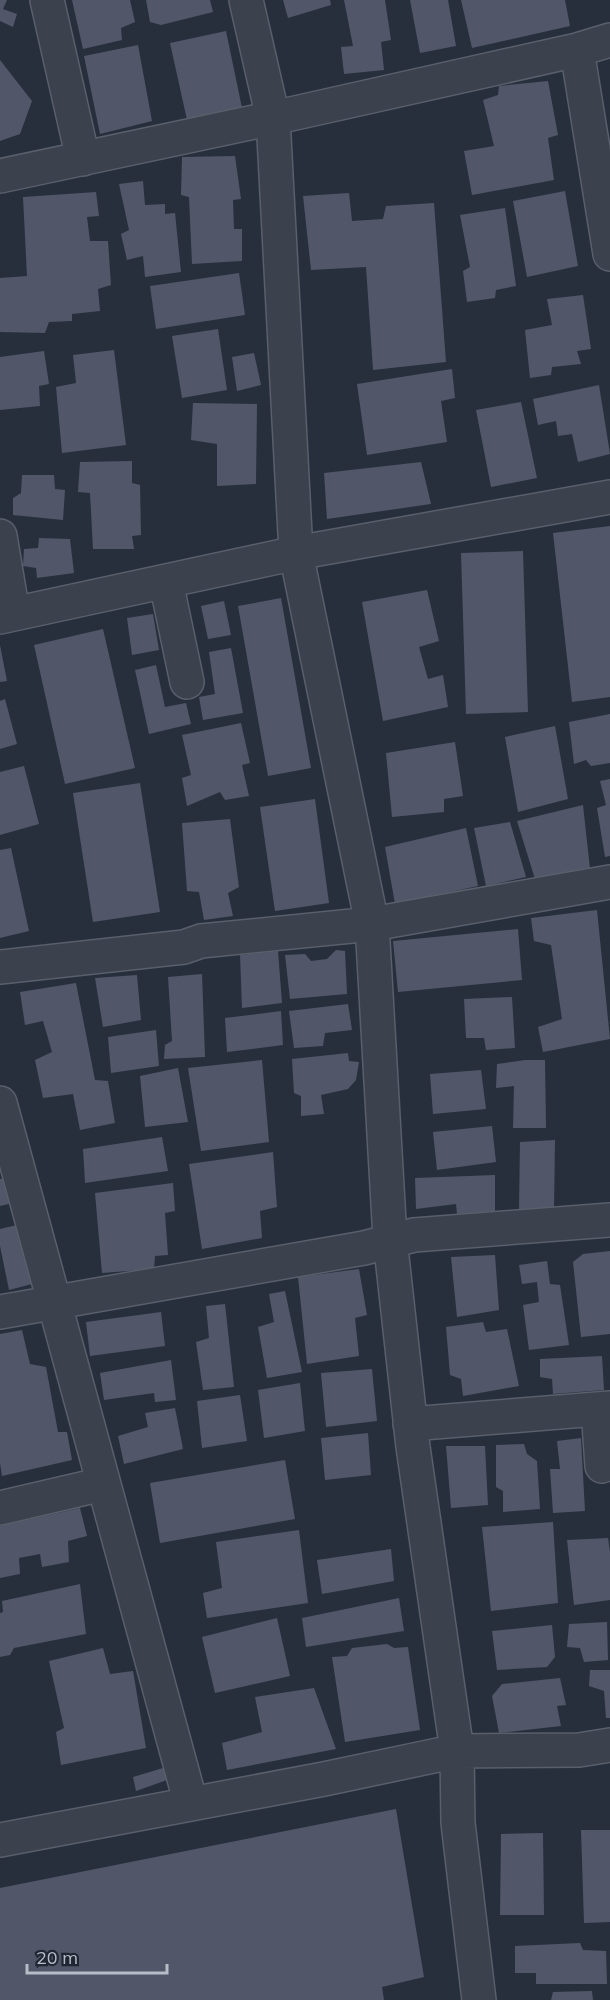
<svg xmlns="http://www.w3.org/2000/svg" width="610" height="2000" font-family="Mulish,sans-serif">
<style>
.building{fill:#515768}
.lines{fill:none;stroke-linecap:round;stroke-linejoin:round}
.minor-casing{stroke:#595f6b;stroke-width:36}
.minor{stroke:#3b414d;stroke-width:33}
</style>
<rect width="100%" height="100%" fill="#272f3d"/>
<path class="building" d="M0 0H7L3 9 17 14 13 27 0 21Z
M72 0H130L135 22 121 28 122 40 83 49Z
M146 0H210L213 12 161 25 150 22Z
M283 0H330L331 5 288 18Z
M344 0H385L391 40 381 42 384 70 344 74 341 47 353 46Z
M410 0H448L456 46 420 53Z
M461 0H565L570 26 472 48Z
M226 31 242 108 187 120 170 43Z
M138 45 152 121 100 134 84 56Z
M0 60 32 101 20 134 0 141Z
M548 81 558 135 548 138 554 180 472 195 464 151 494 146 483 100 498 95 499 86Z
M235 156 241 199 233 200 234 229H242V261L192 264 189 197 181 195 182 157Z
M143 181 145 205 165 204V214L175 213 181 272 145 277 143 256 127 260 121 234 129 230 119 184Z
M565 191 578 266 527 277 513 201Z
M96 192 99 216 87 217 90 241H108L111 285 98 289 100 311 72 314V321L49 322 45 333 0 332V278L27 276 23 197Z
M349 193 352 221 383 219 386 206 434 203 446 362 373 370 366 267 311 270 303 196Z
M505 208 516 286 496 290 495 298 467 302 463 271 470 267 460 215Z
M239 273 245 315 156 329 150 286Z
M583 295 591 349 577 351 581 364 552 367 551 375 530 378 525 330 552 325 547 299Z
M218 329 227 390 182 398 172 336Z
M114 350 126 445 62 453 56 387 76 383 73 355Z
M44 351 49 384 39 386 40 406 0 410V357Z
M254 353 261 385 237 391 232 357Z
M452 369 455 398 441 401 447 442 367 455 357 384Z
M599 385 610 454 578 462 572 434 558 436 556 421 538 425 533 399Z
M521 402 537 478 491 487 476 410Z
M193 403 257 404 256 484 217 486V444L191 440Z
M132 461V483L140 485 141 535 132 536 134 549H93L90 493 78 492 80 462Z
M421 462 431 504 327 519 324 473Z
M22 475H54L55 489 65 490 63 520 13 515V498L21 493Z
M610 526V697L572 702 553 533Z
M39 538 70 539 74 573 37 578 36 568 23 566 24 549 38 548Z
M523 551 528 712 466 714 461 553Z
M427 590 439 641 419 647 428 679 443 675 448 707 383 721 362 602Z
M281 598 311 768 268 776 238 606Z
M224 601 231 635 208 639 201 606Z
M153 614 159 650 132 655 127 618Z
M103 629 135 768 65 784 34 645Z
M0 645 7 681 0 682Z
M231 648 243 713 203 720 199 697 215 694 209 652Z
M156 665 165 707 186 703 191 724 149 734 135 670Z
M5 699 17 744 0 749V701Z
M610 714V763L591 766 586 760 574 764 569 722Z
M241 723 250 763 242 765 249 796 225 800 220 792 187 806 182 778 191 775 182 735Z
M555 726 568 799 518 812 505 737Z
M455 742 463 796 444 799V812L392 817 386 753Z
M24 766 39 824 0 835V772Z
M610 779V856L605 857 597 808 606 805 600 781Z
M140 783 160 912 93 922 73 793Z
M315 799 329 903 275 911 260 807Z
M583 805 590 869 535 879 517 821Z
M230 819 239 887 228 893 233 916 204 920 199 892 187 891 182 823Z
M510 822 526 877 486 886 474 828Z
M466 828 478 886 395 904 385 847Z
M11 848 29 931 0 938V850Z
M597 910 610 1039 543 1052 538 1027 562 1019 551 945 534 941 531 918Z
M518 929 522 980 398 992 393 941Z
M336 950 345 951 347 994 290 999 285 955 305 954 311 961 327 959Z
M278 951 282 1003 242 1008 240 955Z
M202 974 205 1057 164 1059 165 1045 172 1041 168 977Z
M137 975 141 1020 103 1027 95 978Z
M76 983 95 1080 108 1081 115 1123 80 1130 73 1094 43 1098 35 1060 52 1052 43 1021 25 1025 20 992Z
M512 997 515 1048 486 1050 484 1038H466L464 999Z
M348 1004 352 1030 325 1033 323 1046 294 1048 289 1011Z
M281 1011 283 1045 227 1052 225 1018Z
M156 1030 159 1066 111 1073 108 1037Z
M348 1053 349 1061 359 1062 356 1080 348 1089 321 1095 324 1114 301 1116V1096L294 1093 292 1059Z
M262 1060 269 1142 201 1151 188 1068Z
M525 1060H545L546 1128H513L514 1086 496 1088 497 1064Z
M178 1068 188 1122 145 1127 140 1076Z
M481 1070 486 1109 433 1114 430 1074Z
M492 1126 496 1162 437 1170 433 1132Z
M162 1137 168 1171 85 1183 83 1149Z
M555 1140 554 1209H519L520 1142Z
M273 1152 277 1207 260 1211 262 1238 202 1249 189 1164Z
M495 1175V1211L457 1214 456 1204 416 1209 415 1178Z
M5 1178 9 1204 0 1206V1179Z
M173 1183 175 1211 165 1213 168 1255 155 1256 154 1269 102 1273 95 1193Z
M21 1224 36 1283 9 1290 0 1246V1229Z
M610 1251V1334L581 1337 573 1262 583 1254Z
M495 1255 499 1310 457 1317 451 1257Z
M547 1261 550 1284 560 1285 569 1345 529 1350 523 1305 539 1302 537 1282 522 1284 519 1265Z
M359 1269 367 1315 355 1318 359 1356 307 1364 298 1277Z
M285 1291 302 1372 267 1378 258 1327 274 1322 269 1294Z
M225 1304 234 1387 203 1390 196 1342 209 1338 206 1306Z
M161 1312 165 1346 90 1356 86 1322Z
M483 1322 486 1332 507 1329 519 1386 463 1396 461 1379 450 1375 446 1327Z
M22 1330 30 1364 46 1367 58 1432H67L72 1460 2 1476 0 1463V1334Z
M602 1356 604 1390 553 1394 552 1379 540 1377V1359Z
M171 1360 176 1400 155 1402 154 1393 104 1400 100 1373Z
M372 1369 377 1421 326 1427 321 1373Z
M300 1383 305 1431 264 1438 258 1390Z
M240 1395 247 1441 202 1448 197 1401Z
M175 1408 183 1449 124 1464 118 1436 148 1427 145 1413Z
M368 1433 371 1475 325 1480 321 1438Z
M581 1438 585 1511 553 1513 550 1469H560L557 1441Z
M524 1444 527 1454 537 1461 540 1509 503 1512V1491L496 1487V1445Z
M446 1446H485L488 1505 451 1508Z
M285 1460 295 1519 160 1543 150 1483Z
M80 1508 87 1536 68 1541 69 1562 42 1567 40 1554 19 1558 20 1574 0 1578V1526Z
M553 1522 558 1603 491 1611 482 1527Z
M299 1530 308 1603 207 1618 203 1593 222 1588 216 1542Z
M608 1538 610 1552V1600L574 1605 567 1540Z
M391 1549 394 1581 322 1594 317 1560Z
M80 1584 86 1634 14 1648 10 1655 0 1657V1613L3 1612 2 1601Z
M399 1598 404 1631 306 1647 302 1618Z
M277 1618 290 1676 215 1693 202 1637Z
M607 1622 608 1660 584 1662 580 1648 567 1647 569 1624Z
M552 1625 555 1657 547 1667 497 1670 492 1631Z
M387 1644 394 1648 408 1647 420 1730 345 1742 332 1657 347 1656 352 1648Z
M103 1648 110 1674 133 1671 146 1748 61 1765 56 1732 64 1728 49 1661Z
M590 1670H610V1718H606L604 1691 589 1686Z
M560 1678 566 1705 557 1706 561 1726 499 1733 492 1696 502 1684Z
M314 1688 336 1749 227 1770 222 1743 262 1732 255 1697Z
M163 1768 167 1780 136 1791 133 1777Z
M396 1809 424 1977 382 1987 384 2000H0V1888Z
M581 1830H610V1922L584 1923Z
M543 1833 544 1915H500L501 1834Z
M580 1943 583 1950 606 1951 607 1984H536V1973H515V1946Z
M592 1991 593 2000H551L553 1992Z"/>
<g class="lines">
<g class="minor-casing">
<path id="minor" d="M47 0 83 159
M246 0 273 118 296 553 372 924 390 1239 413 1447 457 1751 458 1823 479 2000
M577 50 610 254
M0 176 273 118 577 50 610 40
M0 536 13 614
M166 582 187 682
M0 617 296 553 610 497
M0 967 184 947 201 941 372 924 610 882
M0 1103 191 1804
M0 1312 364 1248 414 1235 610 1220
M598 1409 602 1466
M410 1424 610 1408
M0 1508 103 1484
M0 1840 324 1779 457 1751 579 1750 610 1745"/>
</g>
<use href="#minor" class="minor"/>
</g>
<path d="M27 1964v9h140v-9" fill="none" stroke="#b7bcc8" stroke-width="3"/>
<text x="36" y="1964" font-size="18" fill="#b7bcc8" stroke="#202633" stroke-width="4.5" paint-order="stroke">20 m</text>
</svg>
